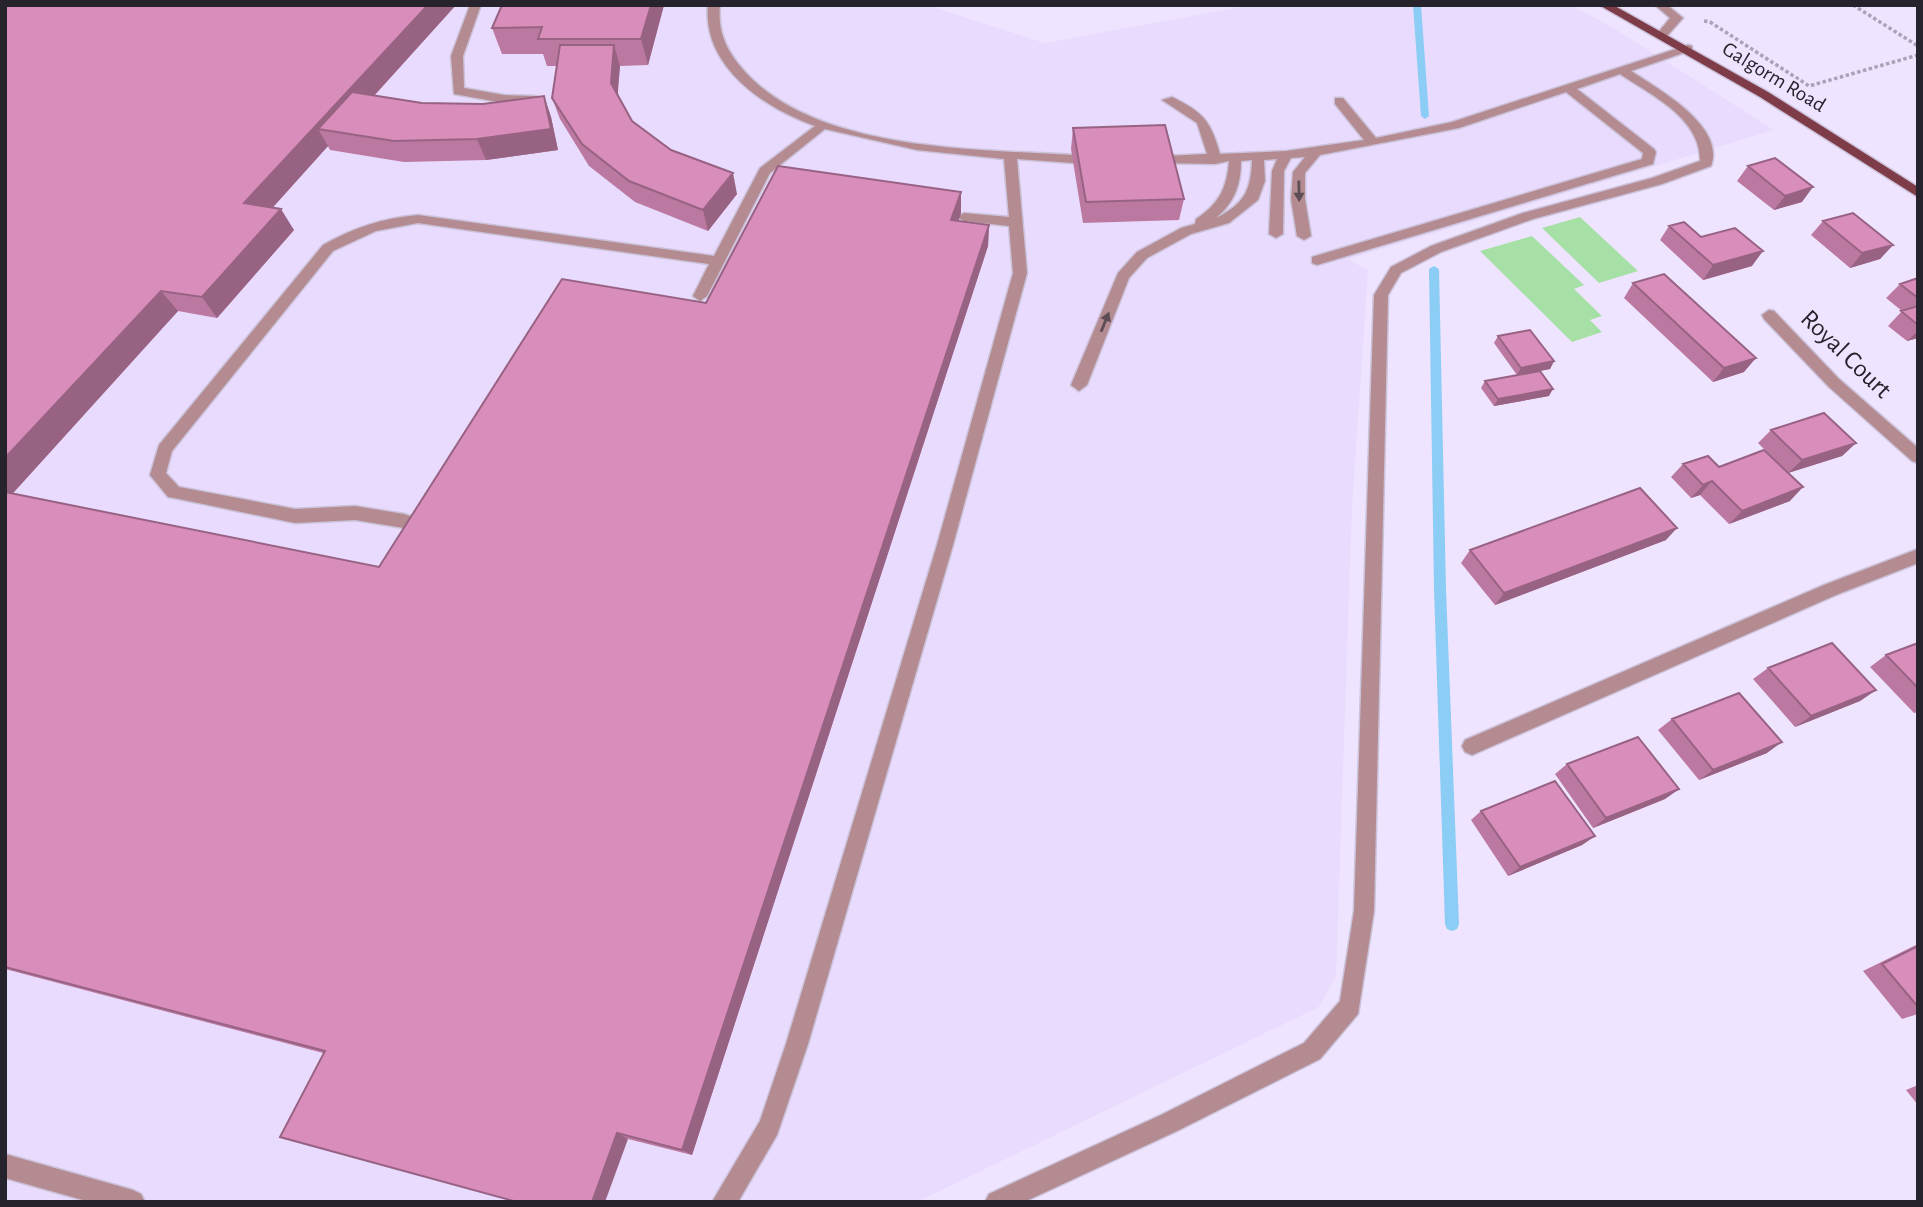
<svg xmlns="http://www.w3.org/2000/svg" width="1923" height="1207" font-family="'Alegreya Sans',sans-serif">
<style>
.built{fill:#e9dbfe}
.green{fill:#a6e0a6}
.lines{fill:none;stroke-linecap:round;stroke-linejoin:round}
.stream{fill:#8ccdf5;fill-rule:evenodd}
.lane-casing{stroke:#cbc1d9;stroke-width:3}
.street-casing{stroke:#cbc1d9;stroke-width:3}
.primary-casing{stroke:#cbc1d9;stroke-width:3}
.path{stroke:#aaa2b7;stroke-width:3.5;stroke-dasharray:3.5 2.5;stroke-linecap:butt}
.lane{fill:#b38b90;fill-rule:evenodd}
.street{fill:#b38b90;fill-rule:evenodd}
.primary{fill:#7e3c49;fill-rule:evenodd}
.wall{fill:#bb79a1}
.shaded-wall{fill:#986383}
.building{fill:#d98dbb;stroke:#986383;stroke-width:2}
.oneway{fill:#5f4d55}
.labels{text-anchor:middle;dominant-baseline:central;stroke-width:5;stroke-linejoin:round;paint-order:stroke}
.far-street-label{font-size:21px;fill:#27232d;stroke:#efe4ff}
.street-label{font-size:26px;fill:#27232d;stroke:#efe4ff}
</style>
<rect width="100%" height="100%" fill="#efe4ff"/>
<path class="built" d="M5 5H927L1045 43 1251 5H1571L1612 27 1774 130 1349 259 1368 271 1352 508 1336 976 1319 1007 917 1202H5Z"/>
<path class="green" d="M1580 217 1638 271 1599 283 1542 228Z
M1532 236 1584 285 1574 289 1602 316 1590 320 1602 332 1572 342 1480 251Z"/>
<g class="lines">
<path class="stream" d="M1413 5H1421L1429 116 1425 119 1421 116Z
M1434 266 1439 269 1446 589 1459 924 1457 929 1452 931 1447 929 1445 924 1434 589 1429 269Z"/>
<g class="lane-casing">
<path id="lane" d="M470 5H481L463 56 464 88 504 95 534 96 538 97V103H504L454 94 451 56Z
M708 5H720C717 35 729 55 749 76 823 151 974 149 1073 155L1079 159 1073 163 1017 159 1027 273 953 545 808 1044 777 1135 738 1202H712L760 1121 786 1044 937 545 1013 273 1009 226 964 221 957 217 964 213 1009 217 1004 159 917 150 825 129 770 173 707 296 700 301 693 296 709 264 418 223 376 231 333 251 172 451 166 473 179 487 295 509 355 506 404 514 410 516 412 521 410 526 404 528 355 520 295 523 174 498 168 497 150 475 159 445 323 245C353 228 383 218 418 215L714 256 760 168 815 126C764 108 702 66 708 5Z
M1655 5H1667L1683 18 1667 36 1657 34 1670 18Z
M1688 45 1692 46V50L1631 71C1658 89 1726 126 1711 166L1662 184 1533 219 1441 252 1401 273 1388 295 1374 911 1358 1014 1320 1059 1177 1131 1024 1202H985L989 1194 1161 1115 1304 1043 1340 1001 1354 911 1374 295 1391 267 1431 246 1523 213 1652 178 1700 161C1701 118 1651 95 1620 74L1577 89 1654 149 1656 152 1653 164 1317 265 1312 263V257L1642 159 1643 153 1566 92 1459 128 1320 155 1305 173V199L1311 236 1304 240 1297 236 1291 199 1293 172 1305 157 1291 158 1284 171 1283 234 1276 238 1269 234 1272 171 1277 159 1264 160 1265 181 1258 200 1229 223 1191 234 1147 258 1129 278 1087 385 1079 391 1071 385 1118 273 1137 252 1181 228 1195 224 1196 219C1219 204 1227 188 1229 161L1215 164 1160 163 1159 160 1165 156 1207 154 1197 123 1162 100 1172 97C1203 112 1211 121 1220 154L1286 151 1364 140 1335 104V98H1343L1376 138 1452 122ZM1252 160C1251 191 1244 204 1216 218 1235 202 1241 184 1241 161Z
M5 1154 133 1190 141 1194 145 1202H90L5 1178Z"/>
</g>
<g class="street-casing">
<path id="street" d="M1769 310 1774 311 1839 379 1918 448V463L1912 461 1829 387 1764 319 1762 315Z
M1918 549V563L1836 595 1479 752 1472 755 1465 752 1462 746 1465 740 1824 585Z"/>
</g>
<g class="primary-casing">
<path id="primary" d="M1599 5H1613L1768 92 1918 187V197L1760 97Z"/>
</g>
<path class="path" d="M1853 5 1918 46
M1704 21 1710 22 1809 86 1918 55"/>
<use href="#lane" class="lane"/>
<use href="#street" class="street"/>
<use href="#primary" class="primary"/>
</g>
<path class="wall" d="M5 5H456L374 96 422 103 483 104 544 96 551 117 558 150 486 160 404 162 330 150 328 146 272 208 294 230 217 318 178 311 13 493 379 567 706 303 961 213 958 221 989 225 988 246 692 1155 628 1139 323 1053 5 969Z
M502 5H664L648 65 620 66 617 95 632 121 671 150 737 194 708 231 635 202 589 166 560 119 552 98 557 66H547L543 54H502L492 28Z
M1073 128 1184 199 1179 220 1083 223 1071 149Z
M1748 166 1802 202 1774 210 1737 181Z
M1823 221 1893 245 1880 259 1850 268 1811 235Z
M1669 226 1701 237 1752 266 1703 280 1660 240Z
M1918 278V338L1907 341 1888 326 1902 311 1886 298 1900 284Z
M1633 283 1744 372 1713 382 1624 298Z
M1498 336 1554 361 1550 369 1535 372 1549 396 1494 406 1481 388 1485 381 1517 375 1494 343Z
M1771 430 1856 443 1842 456 1788 473 1790 501 1729 524 1700 495 1691 498 1671 477 1683 464 1719 467 1783 468 1758 443Z
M1666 540 1495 605 1461 563 1470 550Z
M1918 643V712L1914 713 1870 667 1886 655Z
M1768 668 1876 690 1860 701 1795 727 1753 679Z
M1672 719 1767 753 1699 780 1658 730Z
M1567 764 1679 789 1665 799 1593 828 1555 774Z
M1481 811 1595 836 1582 845 1508 876 1471 820Z
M1918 944V1014L1902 1019 1863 971Z
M1918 1085V1105L1906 1090Z"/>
<path class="shaded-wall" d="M428 5H456L341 132 318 129 328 146 258 224 244 203Z
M651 5H664L648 65 641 39Z
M614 45 620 66 617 104 611 83Z
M544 96 551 117 558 150 486 160 477 139Z
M733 173 737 194 708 231 703 210Z
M1813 187 1802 202 1774 210 1785 196Z
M961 192V213L952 241 951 220Z
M281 209 294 230 217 318 202 297Z
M989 225 988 246 692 1155 682 1150Z
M1893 245 1880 259 1850 268 1862 253Z
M1763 251 1752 266 1703 280 1713 265Z
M161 291 178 311 5 502V458Z
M1918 331V338L1907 341Z
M1756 358 1744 372 1713 382 1724 368Z
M1554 361 1550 369 1517 375 1521 368Z
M1553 389 1549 396 1494 406 1498 399Z
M1856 443 1842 456 1788 473 1802 460Z
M1712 481 1700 495 1691 498 1703 485Z
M1803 487 1790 501 1729 524 1742 511Z
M1677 528 1666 540 1495 605 1504 593Z
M1876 690 1860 701 1795 727 1811 716Z
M1782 742 1767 753 1699 780 1713 770Z
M1679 789 1665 799 1593 828 1606 818Z
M1595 836 1582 845 1508 876 1520 867Z
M617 1133 628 1139 605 1202H592Z"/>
<path class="building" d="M5 5H428L244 203 281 209 202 297 161 291 5 458Z
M502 5H651L641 39H538L542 27 492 28Z
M560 45H614L611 83 632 121 671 150 733 173 703 210 629 181 582 144 552 98Z
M352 92 422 103 483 104 544 96 551 129 477 139 394 141 318 129Z
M1165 125 1184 199 1086 202 1073 128Z
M1775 158 1813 187 1785 196 1748 166Z
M778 166 961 192 951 220 989 225 682 1150 617 1133 592 1202H517L280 1137 325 1051 5 967V492L379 567 562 279 706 303Z
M1853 213 1893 245 1862 253 1823 221Z
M1684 222 1701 237 1735 228 1763 251 1713 265 1669 226Z
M1664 274 1756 358 1724 368 1633 283Z
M1918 278V298L1900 284Z
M1918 306V325L1901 311Z
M1530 330 1554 361 1521 368 1498 336Z
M1540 371 1553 389 1498 399 1485 381Z
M1824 413 1856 443 1802 460 1771 430Z
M1764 450 1803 487 1742 511 1712 481 1703 485 1683 464 1708 456 1719 467Z
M1640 488 1677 528 1504 593 1470 550Z
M1832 643 1876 690 1811 716 1768 668Z
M1918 643V688L1886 655Z
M1739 693 1782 742 1713 770 1672 719Z
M1638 737 1679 789 1606 818 1567 764Z
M1555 781 1595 836 1520 867 1481 811Z
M1918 946V1007L1882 964Z"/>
<defs><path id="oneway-solid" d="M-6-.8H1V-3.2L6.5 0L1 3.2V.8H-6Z" transform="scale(1.75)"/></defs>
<g class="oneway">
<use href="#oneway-solid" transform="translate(1299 191) rotate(89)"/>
<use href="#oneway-solid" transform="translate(1105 322) rotate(-68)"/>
</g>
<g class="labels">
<g class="far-street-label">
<text transform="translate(1774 77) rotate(31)">Galgorm Road</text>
</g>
<g class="street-label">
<text transform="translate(1846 354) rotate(44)">Royal Court</text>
</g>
</g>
<rect width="1923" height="1207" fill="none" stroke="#27232d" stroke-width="14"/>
</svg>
